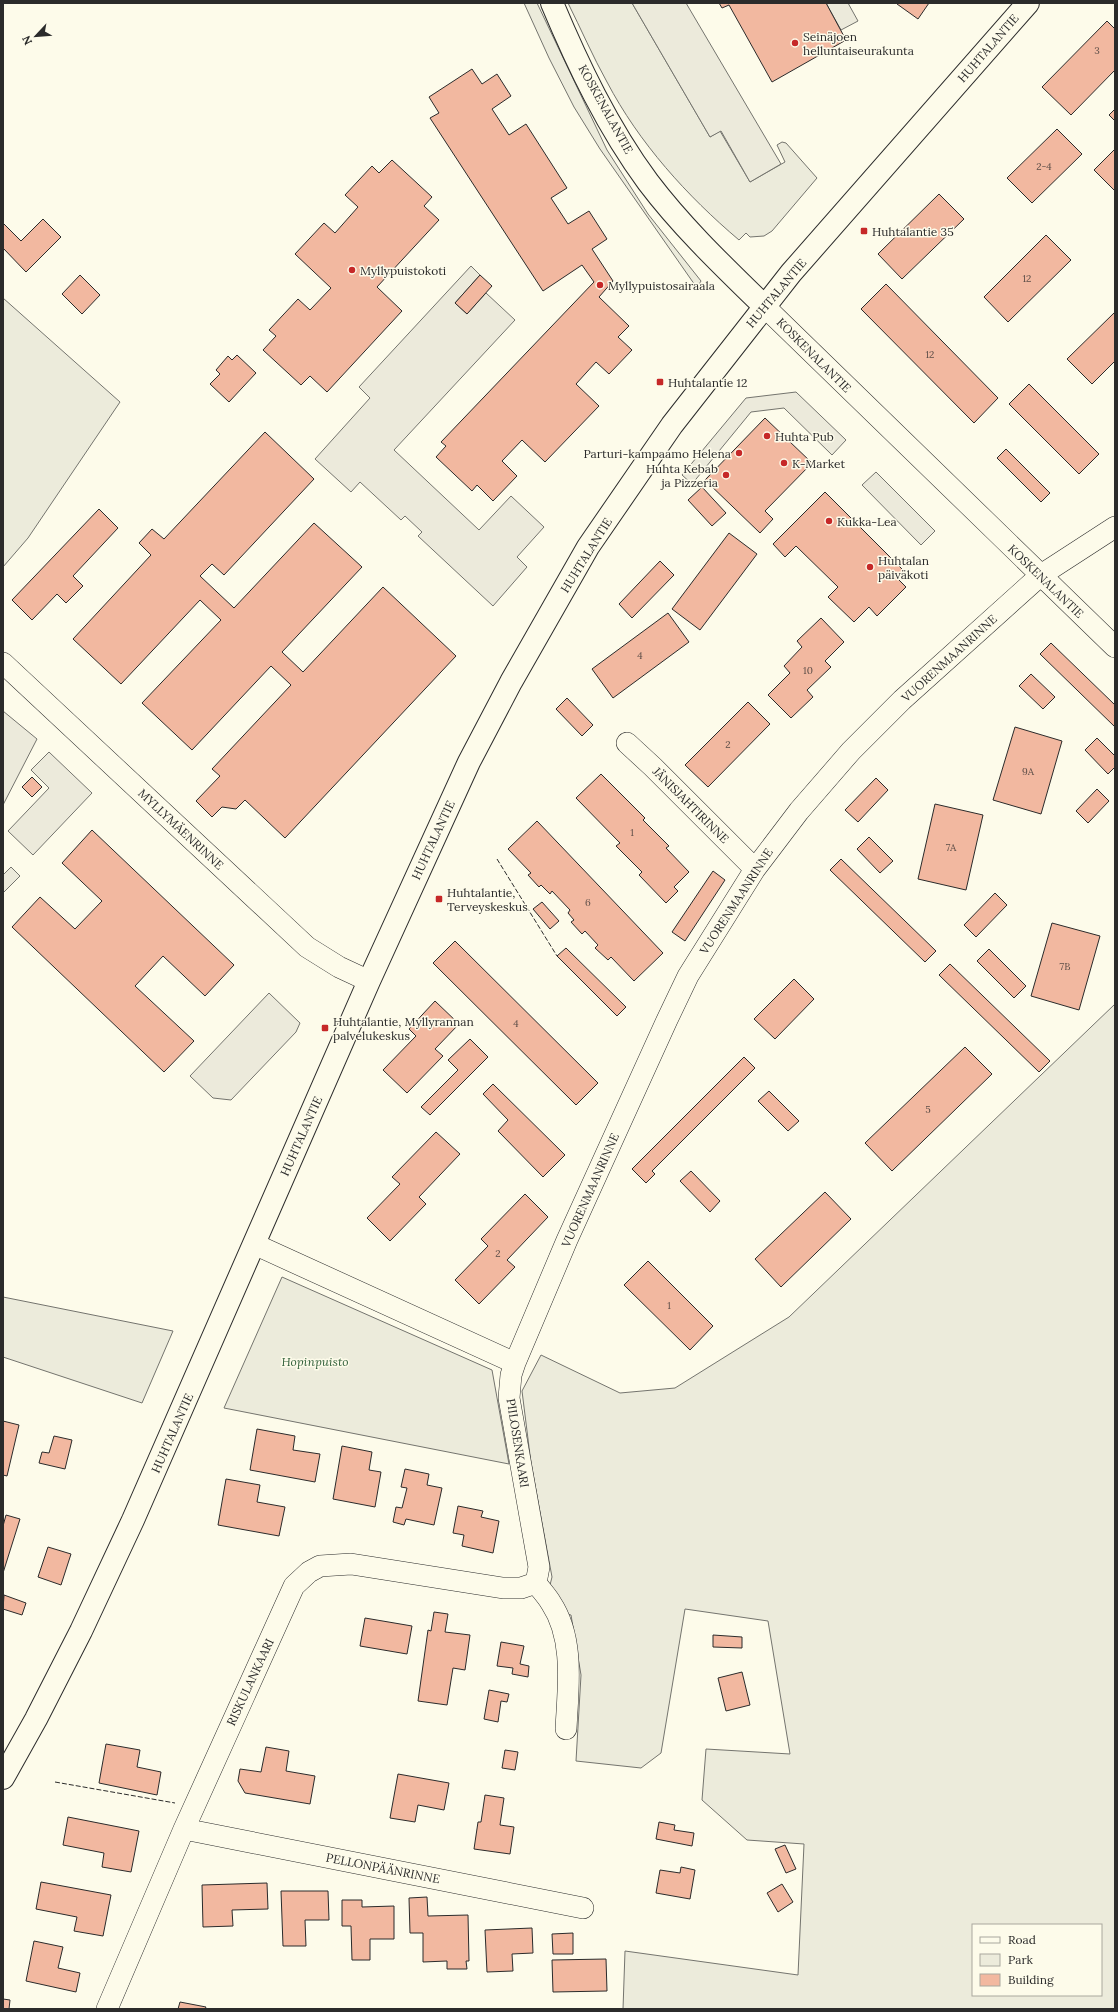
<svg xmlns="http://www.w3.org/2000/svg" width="1118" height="2012" font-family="Lora,serif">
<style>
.green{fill:#ecebdb;stroke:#74746e;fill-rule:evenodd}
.parking{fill:#eceadb;stroke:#74746e}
.building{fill:#f2b8a0;stroke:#2b2b2b}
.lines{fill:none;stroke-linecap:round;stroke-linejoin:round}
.minor-casing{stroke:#2b2b2b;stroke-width:22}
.major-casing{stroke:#2b2b2b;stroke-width:24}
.minor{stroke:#fdfbea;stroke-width:21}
.major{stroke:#fdfbea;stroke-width:22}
.fence{stroke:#2b2b2b;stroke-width:1;stroke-dasharray:5 2;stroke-linecap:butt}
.poi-dot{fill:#c62828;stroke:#fdfbea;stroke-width:1.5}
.labels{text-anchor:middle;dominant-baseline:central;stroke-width:3;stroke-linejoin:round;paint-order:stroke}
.number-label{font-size:10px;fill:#5d4e48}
.poi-label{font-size:12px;fill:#2b2b2b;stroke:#fdfbea;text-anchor:start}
.street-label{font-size:12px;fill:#2b2b2b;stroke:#fdfbea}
.park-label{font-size:12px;font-style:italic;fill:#34623c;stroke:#fdfbea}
</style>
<rect width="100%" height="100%" fill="#fdfbea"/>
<path class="green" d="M524 3H537L607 150 648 214 701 281 697 288 600 149 574 107 549 58Z
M568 3H632L710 137 720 131 750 182 785 162 777 145 782 142 786 143 817 178 772 231 764 236 750 237 746 233 739 240C687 196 639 143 607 82 593 57 581 29 568 3Z
M3 298 120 402 28 538 3 567Z
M1115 1004V2009H623L625 1951 798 1975 804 1844 747 1840 702 1800 706 1749 790 1754 768 1621 685 1609 661 1753 641 1768 576 1761 581 1675 571 1615 544 1609 552 1577 531 1463 522 1391 541 1355 620 1393 675 1388 789 1317ZM973 1925H1101V1995H973Z
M282 1277 492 1370 509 1464 224 1408Z
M3 1297 173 1331 142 1403 3 1357Z"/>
<path class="parking" d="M632 3H686L781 164 750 182 721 131 710 137Z
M826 3H848L858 21 841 30Z
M471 266 480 275 455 303 467 314 486 293 515 320 394 450 479 530 511 496 544 527 517 557 527 567 493 606 418 536 422 532 405 516 401 520 360 482 351 492 315 459 370 398 359 387Z
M796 392 846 440 832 455 784 408 751 412 692 484 682 475 746 398Z
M876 472 935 531 921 545 862 485Z
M3 711 37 739 3 805Z
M49 752 92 793 33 855 8 831 49 788 31 770Z
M11 867 20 876 3 893V875Z
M269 993 300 1023 296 1032 231 1100 213 1098 190 1076Z"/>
<path class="building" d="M719 3H826L846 40 772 82 729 5 722 8Z
M898 3H929L918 19 897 4Z
M1107 21 1115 29V70L1071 115 1042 87Z
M472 69 482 84 497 74 511 96 492 109 509 135 526 124 567 188 551 198 568 224 589 211 607 239 592 249 613 281 599 297 629 326 618 337 632 350 609 374 596 362 576 384 599 406 545 462 522 440 502 461 517 476 493 501 477 485 472 491 436 457 446 446 441 442 594 282 582 265 543 291 430 118 439 113 429 97Z
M1115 109V121L1109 115Z
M1057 129 1082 154 1032 203 1007 178Z
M1115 149V191L1094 170Z
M392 160 432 197 424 206 439 220 377 287 402 311 327 392 310 376 301 385 263 350 276 336 269 330 298 299 310 310 331 288 295 254 324 223 335 233 358 207 345 195 372 166 379 173Z
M939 194 964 219 902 279 878 254Z
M43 219 61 237 26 272 3 248V225L4 224 21 241Z
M1046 235 1071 260 1008 322 984 297Z
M80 275 100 295 82 314 62 294Z
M480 275 492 286 467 314 455 303Z
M886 284 998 398 974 423 861 309Z
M1115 312V361L1092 384 1067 359Z
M237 355 256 373 229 402 210 384 220 374 216 370 228 356 232 360Z
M1029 384 1099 454 1079 474 1009 404Z
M765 418 812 463 765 511 773 519 760 533 705 480Z
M265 432 314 479 224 575 212 564 200 576 234 608 314 523 362 567 282 652 303 672 383 587 456 656 285 838 245 800 236 809 222 807 212 817 196 801 220 776 212 769 291 685 271 666 192 750 142 703 221 620 200 600 121 684 73 639 151 555 139 543 152 529 164 539Z
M1006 449 1050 493 1041 502 997 458Z
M702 487 726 513 712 526 688 500Z
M825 492 904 571 897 578 906 587 877 616 869 607 854 622 828 597 838 587 796 546 785 557 773 544Z
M99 509 118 528 73 576 83 586 66 603 57 594 32 620 12 600Z
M729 533 757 554 700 630 672 609Z
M660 561 674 575 632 618 619 604Z
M668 613 689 642 613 698 592 669Z
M821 618 844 642 825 661 831 667 807 690 813 697 791 718 768 695 790 673 784 666 802 647 797 641Z
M1051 643 1115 705V727L1040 654Z
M1031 674 1055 697 1043 709 1019 686Z
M567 698 593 725 582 736 556 709Z
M748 702 770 724 708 787 685 765Z
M1015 727 1062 741 1041 814 993 800Z
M1097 738 1115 756V767L1108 774 1085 750Z
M601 774 645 818 643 820 669 846 666 848 689 872 674 887 678 891 666 903 639 875 642 872 616 846 620 843 576 798Z
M32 777 42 787 32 797 22 787Z
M876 778 888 790 858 822 845 810Z
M1097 789 1109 801 1088 823 1076 811Z
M935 804 983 815 966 890 918 879Z
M537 821 663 953 634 981 611 957 608 960 595 948 598 945 585 931 582 934 571 922 574 920 568 913 570 910 552 891 550 894 541 885 539 887 528 875 531 873 508 849Z
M92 830 234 965 205 996 163 956 135 986 194 1041 164 1072 12 927 40 897 75 929 102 901 62 863Z
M869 837 893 861 880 873 857 849Z
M841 859 936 951 925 962 830 870Z
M713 871 725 880 685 941 672 932Z
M995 893 1007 905 976 937 964 925Z
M542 902 559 921 550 929 533 909Z
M1052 923 1100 936 1079 1010 1031 996Z
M455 941 598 1083 576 1105 433 963Z
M566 948 626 1007 617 1016 557 956Z
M989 949 1026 986 1014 998 977 961Z
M950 964 1050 1061 1039 1072 939 975Z
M794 979 814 999 775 1039 754 1019Z
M435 1001 459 1024 435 1049 443 1056 407 1093 383 1070 416 1036 409 1029Z
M470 1039 488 1057 430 1115 421 1107 458 1070 448 1060Z
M965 1047 992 1074 892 1171 865 1143Z
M744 1057 755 1068 652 1171 655 1174 646 1183 632 1169Z
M493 1084 565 1155 543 1177 498 1131 508 1120 483 1094Z
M769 1091 799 1121 788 1131 758 1101Z
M436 1132 460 1154 419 1197 426 1204 390 1241 367 1218 400 1184 392 1177Z
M691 1171 720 1201 710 1212 680 1181Z
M825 1192 851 1219 781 1287 755 1259Z
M525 1194 548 1217 507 1260 515 1267 479 1304 455 1280 488 1246 481 1239Z
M648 1261 713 1326 690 1350 624 1285Z
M3 1421 19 1425 7 1476 3 1475Z
M257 1429 295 1436 293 1450 320 1454 315 1482 250 1470Z
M54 1436 72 1440 65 1469 39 1463 42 1452 49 1453Z
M342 1446 372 1452 369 1470 381 1472 375 1507 333 1499Z
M405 1469 429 1474 427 1485 442 1488 434 1525 406 1519 404 1525 393 1522 396 1507 402 1508 407 1488 401 1487Z
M226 1479 260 1485 257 1502 285 1507 279 1536 218 1525Z
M458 1506 483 1511 481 1517 499 1521 493 1553 462 1546 464 1535 453 1533Z
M6 1515 20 1519 3 1573V1526Z
M48 1547 71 1554 61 1585 38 1577Z
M4 1595 26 1603 22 1615 3 1609Z
M434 1612 448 1614 445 1632 470 1635 465 1670 453 1668 447 1705 418 1701 428 1630 431 1631Z
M365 1618 412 1626 407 1654 360 1646Z
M713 1635 742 1637V1648L713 1647Z
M501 1642 524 1646 520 1664 529 1666 528 1677 512 1674 513 1668 497 1666Z
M742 1672 750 1705 726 1711 718 1678Z
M489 1690 509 1694 507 1702 501 1701 498 1722 484 1719Z
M106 1744 140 1750 137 1767 161 1772 157 1795 99 1783Z
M266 1747 289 1751 286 1771 315 1776 310 1804 245 1793 238 1781 240 1769 261 1772Z
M505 1750 518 1752 515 1770 502 1768Z
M398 1774 449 1783 444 1810 418 1805 415 1822 390 1818Z
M485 1795 504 1798 500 1825 514 1827 510 1854 474 1849 478 1822H481Z
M68 1817 139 1831 131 1872 102 1867 104 1853 63 1845Z
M659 1822 675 1825 674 1830 694 1833 692 1846 656 1839Z
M785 1845 796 1869 786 1873 775 1849Z
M681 1867 695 1870 690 1899 656 1893 660 1870 680 1873Z
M41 1882 111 1895 103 1936 74 1931 77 1917 36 1909Z
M267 1883 268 1909 232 1910 233 1926 203 1927 202 1885Z
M782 1884 793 1902 778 1912 767 1893Z
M281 1891H328L329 1920H305L306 1946H283Z
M427 1897 428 1916 468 1915 469 1961H466L467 1969H447V1961L423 1962V1933H410L409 1898Z
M342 1900H362V1907L394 1906V1939H370V1960H352L351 1926H342Z
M532 1928 533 1953 512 1954 513 1971 487 1972 485 1930Z
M573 1933V1954H553L552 1934Z
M34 1941 63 1947 58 1968 80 1973 76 1992 26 1981Z
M606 1959 607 1991 553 1992 552 1960Z
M3 1999 10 2000 9 2009H3Z
M180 2002 206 2007 205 2009H178Z"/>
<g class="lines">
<g class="minor-casing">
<path id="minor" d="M764 306 1115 647
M3 663 307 947 339 967 369 981
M627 743 653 767 755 869
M254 1244 515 1363 511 1375 509 1398 539 1567 536 1583C541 1590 547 1596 551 1603 575 1639 568 1688 566 1729
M515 1363 567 1240 667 1020 688 976 755 869 799 811 851 751 902 700 1041 575 1115 527
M184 1829 583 1908
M107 2009 184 1829 294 1586 309 1572 320 1566 351 1564 503 1588H521L536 1583"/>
</g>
<g class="major-casing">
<path id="major" d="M552 3C578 65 608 128 648 182 682 227 724 267 764 306
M3 1778 36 1719 81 1631 133 1520 369 981 469 762 511 682 588 547 672 425 791 273 1028 3"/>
</g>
<use href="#minor" class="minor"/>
<use href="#major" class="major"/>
<path class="fence" d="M497 859 557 956
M55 1782 175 1803"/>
</g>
<g class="poi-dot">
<circle cx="795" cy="43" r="4"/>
<rect x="860" y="227" width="8" height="8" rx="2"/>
<circle cx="352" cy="270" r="4"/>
<circle cx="600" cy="285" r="4"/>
<rect x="656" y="378" width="8" height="8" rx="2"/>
<circle cx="767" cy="436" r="4"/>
<circle cx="739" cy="453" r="4"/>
<circle cx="784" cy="463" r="4"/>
<circle cx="726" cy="475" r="4"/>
<circle cx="829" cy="521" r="4"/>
<circle cx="870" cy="567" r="4"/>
<rect x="435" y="895" width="8" height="8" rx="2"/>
<rect x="321" y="1024" width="8" height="8" rx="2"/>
</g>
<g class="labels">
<g class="number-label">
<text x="1097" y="50">3</text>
<text x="1044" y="166">2-4</text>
<text x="1027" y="278">12</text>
<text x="930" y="354">12</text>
<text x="640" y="655">4</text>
<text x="808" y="670">10</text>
<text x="728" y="744">2</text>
<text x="1028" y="771">9A</text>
<text x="632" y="832">1</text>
<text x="951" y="847">7A</text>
<text x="588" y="902">6</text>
<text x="1065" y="966">7B</text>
<text x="516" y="1023">4</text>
<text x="928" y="1109">5</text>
<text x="498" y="1253">2</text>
<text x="669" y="1305">1</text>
</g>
<g class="poi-label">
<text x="803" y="36">Seinäjoen<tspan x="803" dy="14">helluntaiseurakunta</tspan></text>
<text x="872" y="231">Huhtalantie 35</text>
<text x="360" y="270">Myllypuistokoti</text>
<text x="608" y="285">Myllypuistosairaala</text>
<text x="668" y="382">Huhtalantie 12</text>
<text x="775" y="436">Huhta Pub</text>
<text x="731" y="453" text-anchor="end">Parturi-kampaamo Helena</text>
<text x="792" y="463">K-Market</text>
<text x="718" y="468" text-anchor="end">Huhta Kebab<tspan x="718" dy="14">ja Pizzeria</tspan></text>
<text x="837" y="521">Kukka-Lea</text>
<text x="878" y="560">Huhtalan<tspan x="878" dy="14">päiväkoti</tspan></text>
<text x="447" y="892">Huhtalantie,<tspan x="447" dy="14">Terveyskeskus</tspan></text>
<text x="333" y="1021">Huhtalantie, Myllyrannan<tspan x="333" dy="14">palvelukeskus</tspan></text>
</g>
<g class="street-label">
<text transform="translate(988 48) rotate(-49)">HUHTALANTIE</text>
<text transform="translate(606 109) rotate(61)">KOSKENALANTIE</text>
<text transform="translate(776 293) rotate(-50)">HUHTALANTIE</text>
<text transform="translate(814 355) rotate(45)">KOSKENALANTIE</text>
<text transform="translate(586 555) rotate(-58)">HUHTALANTIE</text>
<text transform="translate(1046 581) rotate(44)">KOSKENALANTIE</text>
<text transform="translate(949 658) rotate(-42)">VUORENMAANRINNE</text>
<text transform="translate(691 805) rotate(45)">JÄNISJAHTIRINNE</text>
<text transform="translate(181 829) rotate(43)">MYLLYMÄENRINNE</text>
<text transform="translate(433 840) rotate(-65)">HUHTALANTIE</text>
<text transform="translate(736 901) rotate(-57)">VUORENMAANRINNE</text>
<text transform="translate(301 1136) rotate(-66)">HUHTALANTIE</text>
<text transform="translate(590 1190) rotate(-66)">VUORENMAANRINNE</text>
<text transform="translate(172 1433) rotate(-66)">HUHTALANTIE</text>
<text transform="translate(518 1443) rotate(81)">PIILOSENKAARI</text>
<text transform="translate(250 1682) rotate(-65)">RISKULANKAARI</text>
<text transform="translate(383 1868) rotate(11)">PELLONPÄÄNRINNE</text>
</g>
<g class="park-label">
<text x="315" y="1361">Hopinpuisto</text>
</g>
</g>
<rect width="1118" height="2012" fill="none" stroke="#2b2b2b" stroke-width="8"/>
<rect x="972" y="1924" width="130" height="72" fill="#fdfbea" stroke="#a9a89e"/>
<rect x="980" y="1937" width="20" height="6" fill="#fdfbea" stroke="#a9a89e"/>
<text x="1008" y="1944" font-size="12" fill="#2b2b2b">Road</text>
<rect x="980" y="1954" width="20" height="12" fill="#ecebdb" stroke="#a9a89e"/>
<text x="1008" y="1964" font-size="12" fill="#2b2b2b">Park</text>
<rect x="980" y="1974" width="20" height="12" fill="#f2b8a0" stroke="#a9a89e"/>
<text x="1008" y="1984" font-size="12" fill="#2b2b2b">Building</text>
<g transform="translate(36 36) rotate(244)" stroke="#fdfbea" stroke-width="3" paint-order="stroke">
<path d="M0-3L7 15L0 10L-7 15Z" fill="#2b2b2b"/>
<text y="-6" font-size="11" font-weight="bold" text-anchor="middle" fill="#2b2b2b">N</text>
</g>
</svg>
